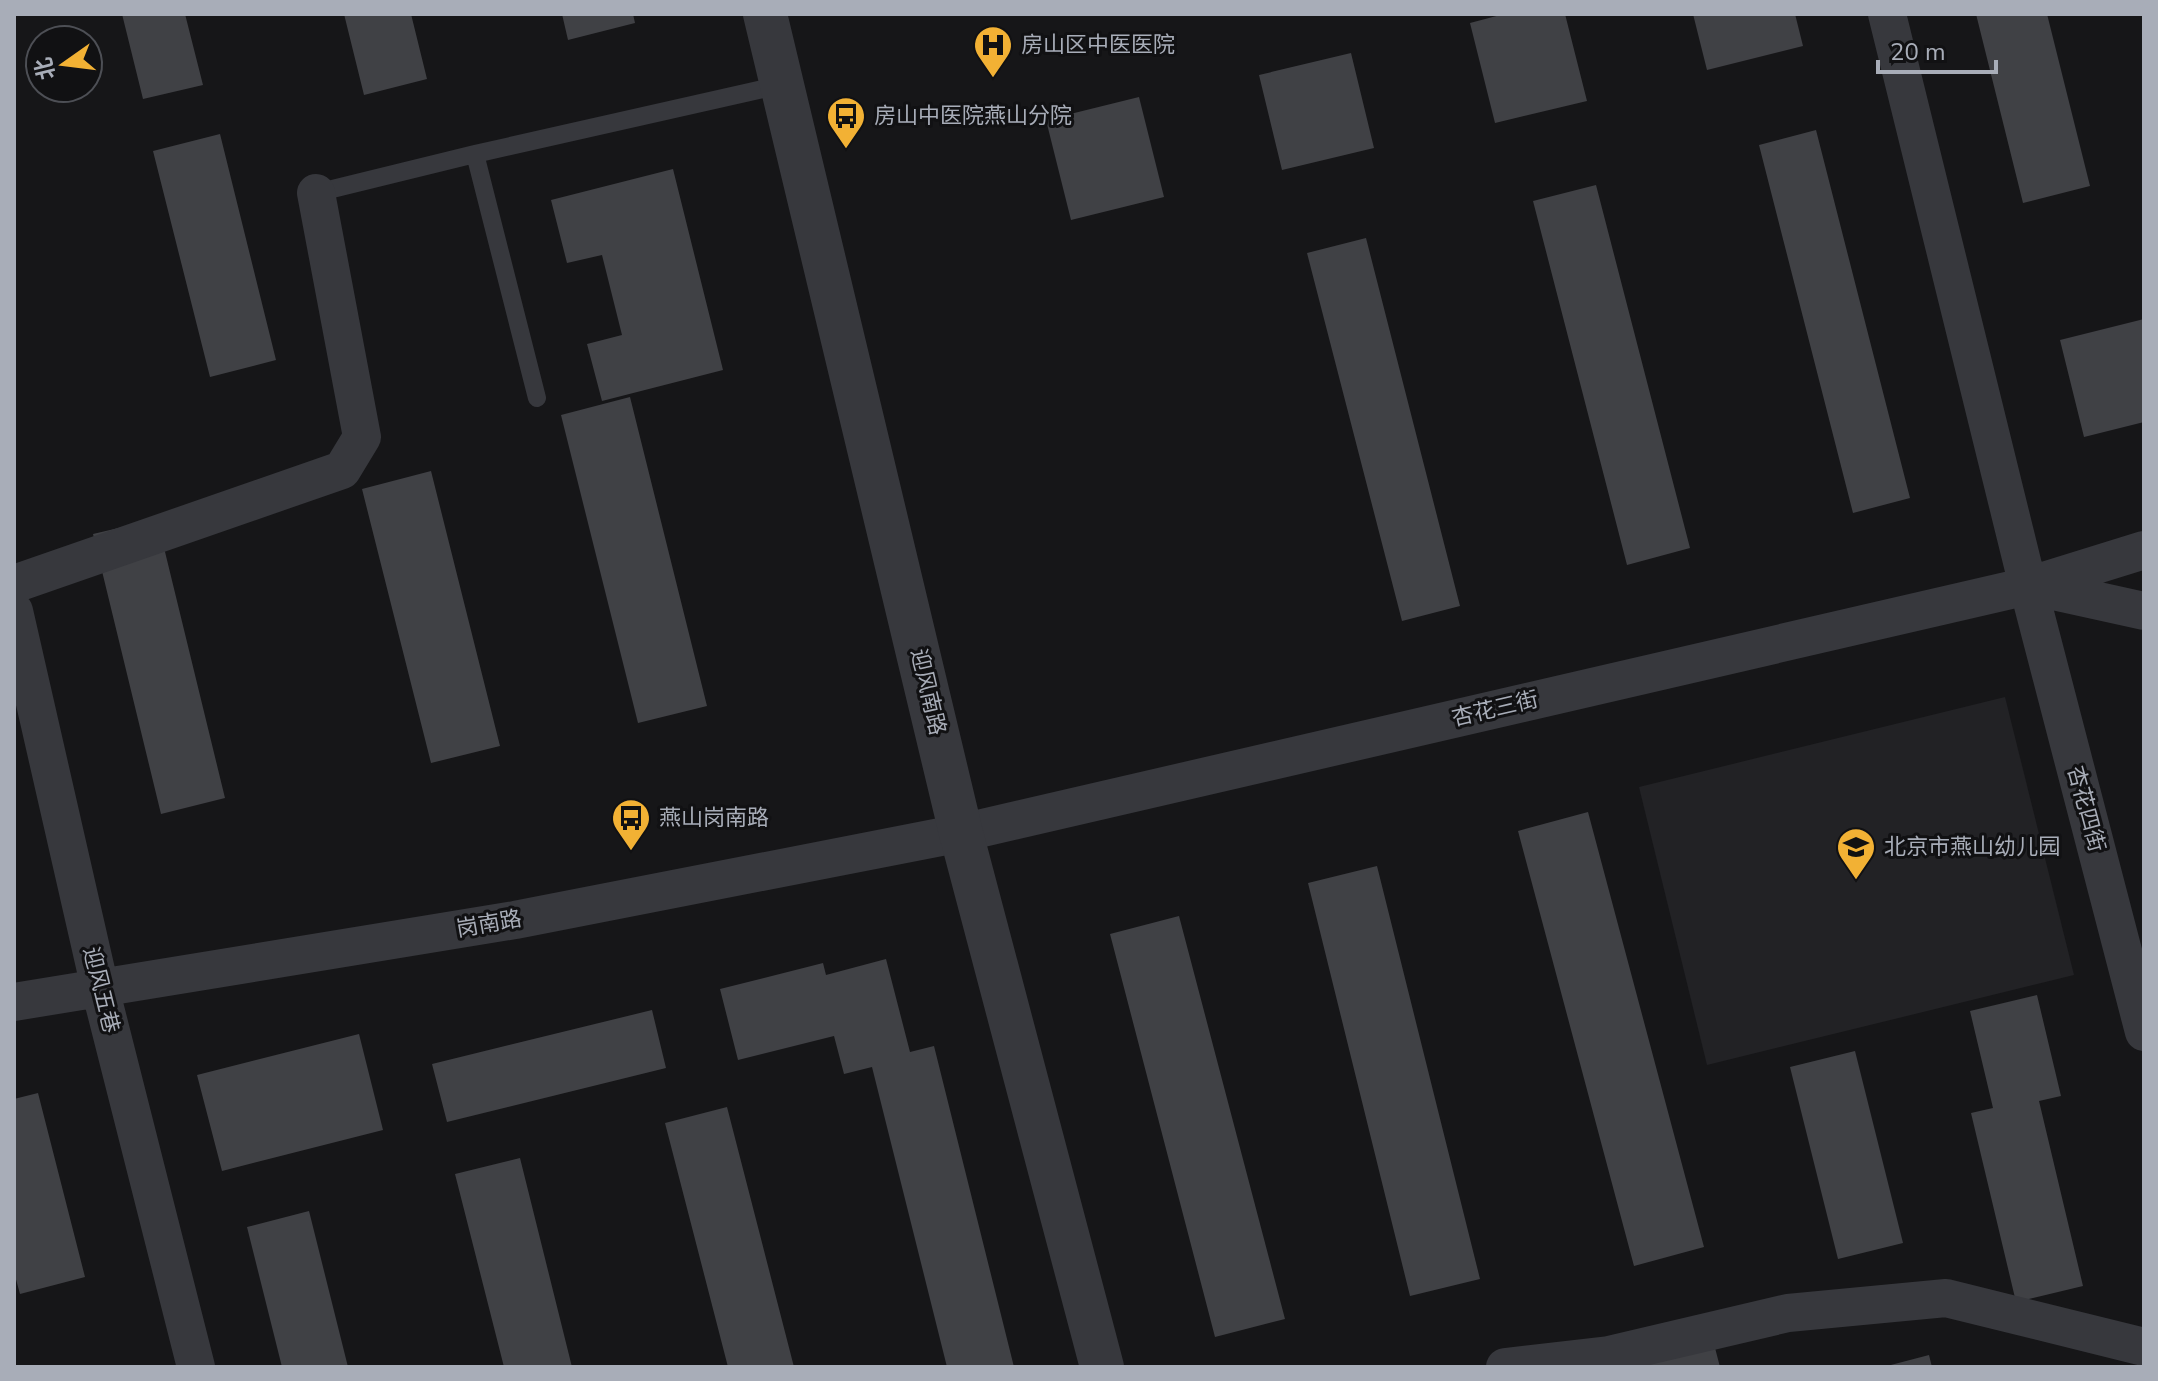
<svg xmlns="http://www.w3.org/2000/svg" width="2158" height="1381" font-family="'Nunito Sans','Noto Sans SC',sans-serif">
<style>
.built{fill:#222225}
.building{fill:#404145}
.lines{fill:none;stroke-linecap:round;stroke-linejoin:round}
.service{stroke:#37383d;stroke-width:18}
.minor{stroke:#37383d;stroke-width:38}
.tertiary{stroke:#37383d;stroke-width:44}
.labels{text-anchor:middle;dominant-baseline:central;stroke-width:6;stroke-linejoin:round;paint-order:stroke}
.poi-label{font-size:22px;fill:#a8adb8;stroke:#111113;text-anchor:start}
.street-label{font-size:22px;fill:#a8adb8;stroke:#111113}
</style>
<rect width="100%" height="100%" fill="#161618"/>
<path class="built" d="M2005 697 2074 975 1707 1065 1639 787Z"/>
<path class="building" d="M122 14H185L203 85 143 99Z
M344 14H411L427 79 364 95Z
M562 14H633L635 23 568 40Z
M1504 14H1565L1587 101 1495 123 1470 23Z
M1693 14H1795L1803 46 1707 70Z
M1976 14H2047L2090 186 2023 203Z
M1351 53 1374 148 1282 170 1259 75Z
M1139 97 1164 197 1071 220 1046 120Z
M1816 130 1910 498 1853 513 1759 145Z
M220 134 276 360 210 377 153 151Z
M673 169 723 370 602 401 587 344 622 335 602 255 567 263 551 200Z
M1596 185 1690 548 1627 565 1533 201Z
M1366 238 1460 606 1402 621 1307 253Z
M2144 319V422L2084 437 2060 340Z
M630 397 707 706 638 723 561 415Z
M431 471 500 746 431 763 362 489Z
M157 519 225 798 161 814 93 534Z
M1588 812 1704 1247 1634 1266 1518 831Z
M1377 866 1480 1279 1410 1296 1308 883Z
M1179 916 1285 1319 1215 1337 1110 934Z
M886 959 910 1052 934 1046 1014 1367H947L872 1067 844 1074 834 1036 738 1060 720 989 823 963 826 975Z
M2037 995 2061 1096 2039 1101 2083 1286 2016 1302 1971 1113 1993 1108 1970 1011Z
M652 1010 666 1068 447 1122 432 1064Z
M359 1034 383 1130 222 1171 197 1075Z
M1855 1051 1903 1243 1838 1259 1790 1067Z
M38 1093 85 1277 20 1294 14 1272V1099Z
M727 1107 794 1367H728L665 1123Z
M520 1158 572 1367H504L455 1174Z
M309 1211 348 1367H282L247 1227Z
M1714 1344 1720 1367H1649L1648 1361Z
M1929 1355 1932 1367H1887V1366Z"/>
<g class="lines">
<path class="service" d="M475 154 537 398
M316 193 475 154 781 85"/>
<path class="minor" d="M1887 14 2028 586 2144 1032
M14 584 342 470 362 437 316 193
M2031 586 2144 611
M14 611 100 988 196 1367
M14 1002 515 920 961 833 2028 586 2144 550
M1505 1367 1609 1355 1788 1313 1946 1298 2144 1347"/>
<path class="tertiary" d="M765 14 961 833 1102 1367"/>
</g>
<defs>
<g id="hospital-pin" transform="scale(2)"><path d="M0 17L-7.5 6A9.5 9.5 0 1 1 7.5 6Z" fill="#f2b134" stroke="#111113"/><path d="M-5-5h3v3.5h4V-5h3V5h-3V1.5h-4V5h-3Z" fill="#111"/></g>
<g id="bus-pin" transform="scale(2)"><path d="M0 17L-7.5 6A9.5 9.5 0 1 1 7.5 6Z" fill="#f2b134" stroke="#111113"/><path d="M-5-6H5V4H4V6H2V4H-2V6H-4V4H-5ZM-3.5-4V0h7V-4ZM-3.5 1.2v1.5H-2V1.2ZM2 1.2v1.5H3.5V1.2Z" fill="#111"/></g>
<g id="school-pin" transform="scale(2)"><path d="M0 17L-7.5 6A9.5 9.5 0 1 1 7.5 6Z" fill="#f2b134" stroke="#111113"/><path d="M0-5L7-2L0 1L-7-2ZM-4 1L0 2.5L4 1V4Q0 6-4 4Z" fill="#111"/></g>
</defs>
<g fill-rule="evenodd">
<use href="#hospital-pin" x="993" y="45"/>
<use href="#bus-pin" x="846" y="116"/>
<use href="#bus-pin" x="631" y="818"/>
<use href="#school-pin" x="1856" y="847"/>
</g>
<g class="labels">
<g class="poi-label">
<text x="1021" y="45">房山区中医医院</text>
<text x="874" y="116">房山中医院燕山分院</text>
<text x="659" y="818">燕山岗南路</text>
<text x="1884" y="847">北京市燕山幼儿园</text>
</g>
<g class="street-label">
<text transform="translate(928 692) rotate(77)">迎风南路</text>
<text transform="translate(1495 709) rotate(-13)">杏花三街</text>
<text transform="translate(2086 809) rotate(75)">杏花四街</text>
<text transform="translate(489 924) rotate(-10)">岗南路</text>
<text transform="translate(101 990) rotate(76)">迎风五巷</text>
</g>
</g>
<rect width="2158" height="1381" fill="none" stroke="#a8adb8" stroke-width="32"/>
<g transform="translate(64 64) rotate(256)"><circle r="38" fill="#111113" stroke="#4d4f55" stroke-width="2"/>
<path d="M0-6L14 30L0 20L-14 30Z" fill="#f2b134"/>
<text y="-12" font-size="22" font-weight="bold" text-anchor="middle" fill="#a8adb8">北</text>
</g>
<path d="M1878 60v12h118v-12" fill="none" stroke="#a8adb8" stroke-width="4"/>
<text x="1890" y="60" font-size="24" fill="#a8adb8" stroke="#111113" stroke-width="6" paint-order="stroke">20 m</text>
</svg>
